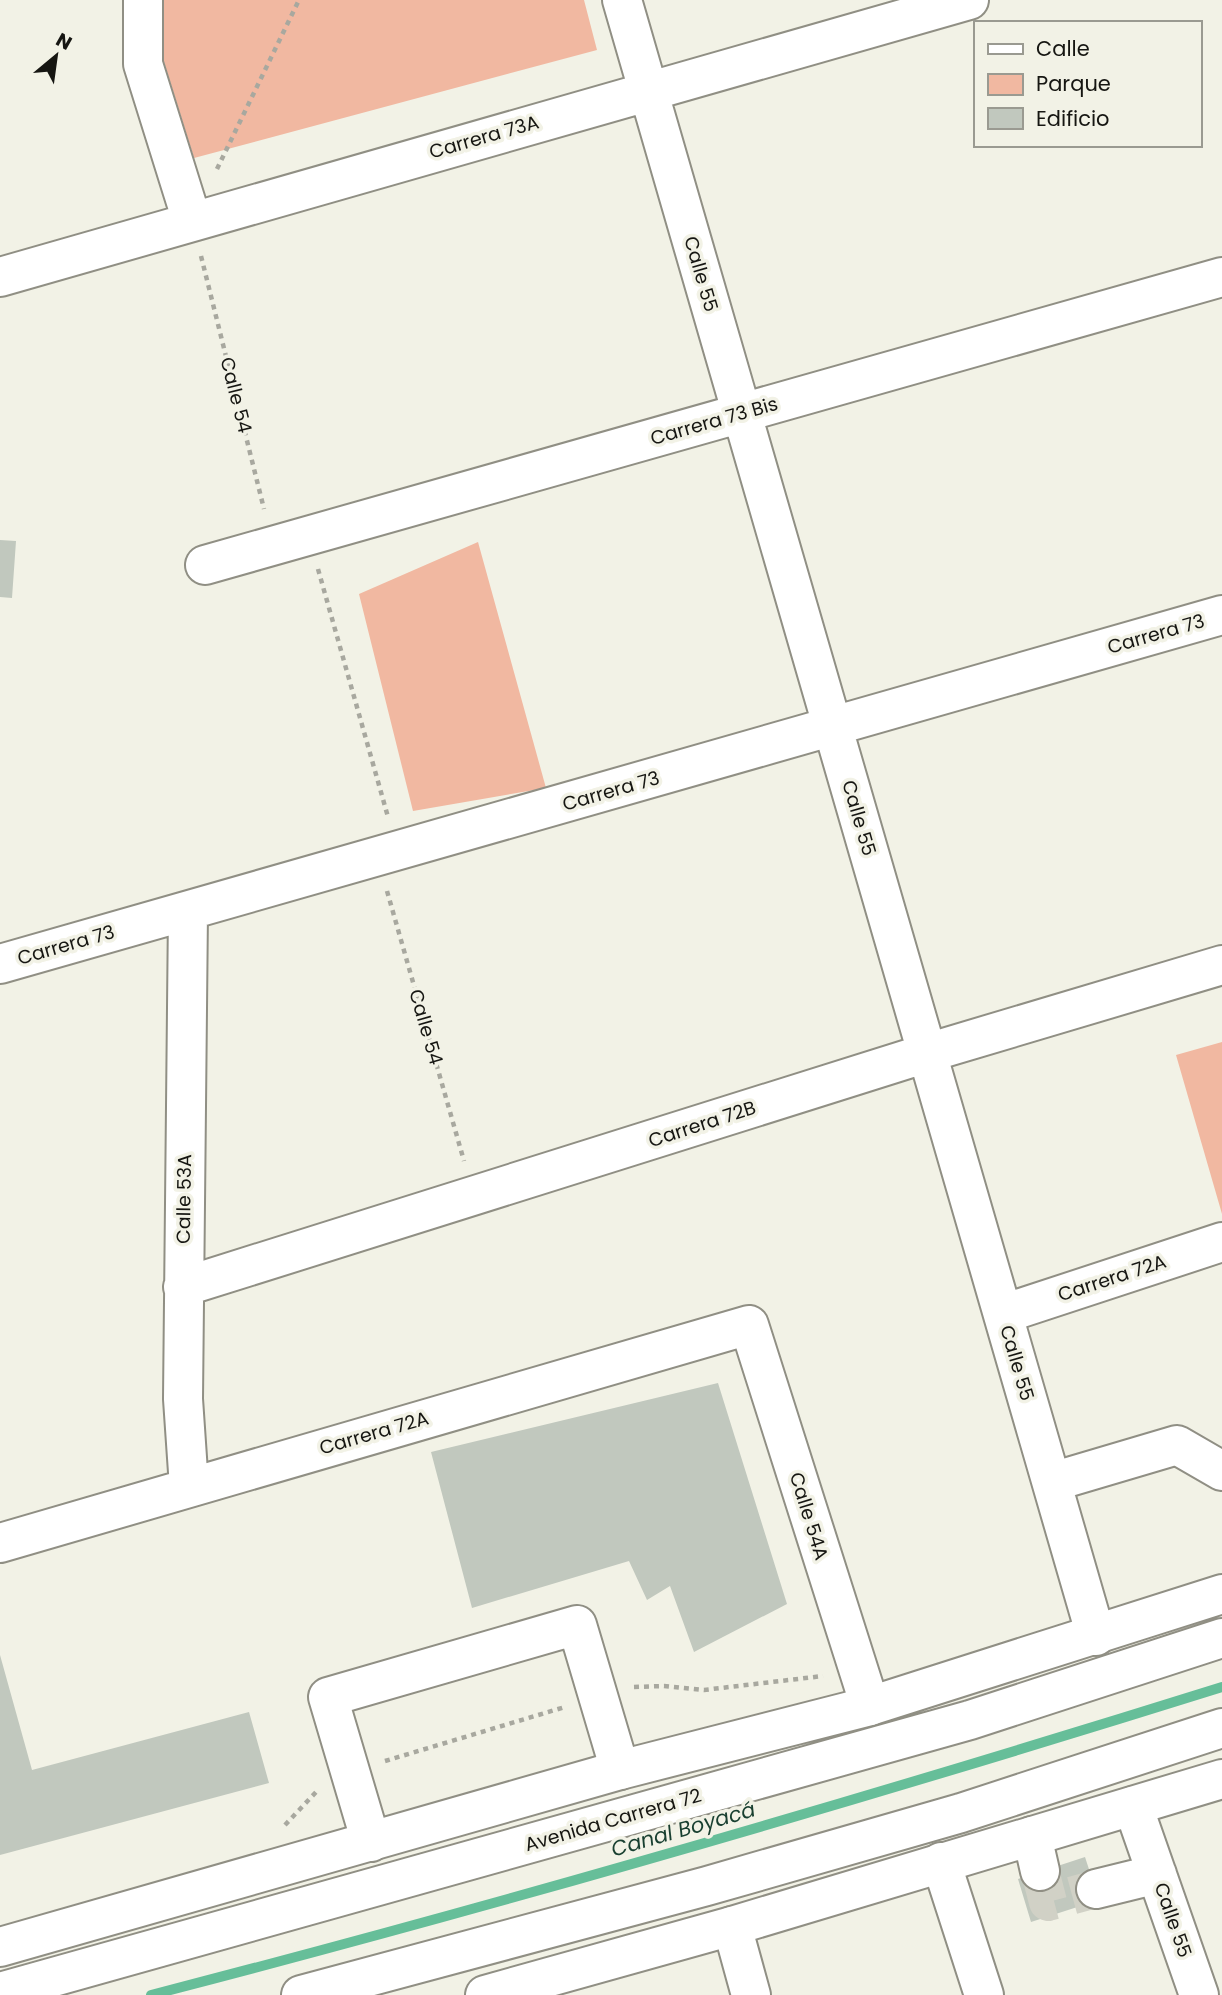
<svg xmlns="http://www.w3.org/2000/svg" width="1222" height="1995" font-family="Poppins,sans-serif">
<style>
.green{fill:#f1b8a1}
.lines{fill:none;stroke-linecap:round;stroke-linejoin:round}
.stream{stroke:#66be99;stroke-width:10}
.building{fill:#c1c8be}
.minor-tunnel{stroke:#d1d1c6;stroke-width:38;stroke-dasharray:38 19;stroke-linecap:butt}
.minor-casing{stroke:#908f84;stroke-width:42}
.highway-casing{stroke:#908f84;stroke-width:42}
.path{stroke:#a8a89f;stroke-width:4.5;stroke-dasharray:5 5;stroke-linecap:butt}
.minor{stroke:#fff;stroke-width:38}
.highway{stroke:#fff;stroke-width:38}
.labels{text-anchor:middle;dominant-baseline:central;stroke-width:7;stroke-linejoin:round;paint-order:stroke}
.street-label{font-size:19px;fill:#161612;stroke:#f2f2e6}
.water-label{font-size:21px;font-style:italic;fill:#183f30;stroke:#f2f2e6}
</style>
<rect width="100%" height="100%" fill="#f2f2e6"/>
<path class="green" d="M164 0H584L597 50 194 158 163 59Z
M478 542 546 788 413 811 359 594Z
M1222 1042V1214L1176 1055Z"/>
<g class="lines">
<path class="stream" d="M151 1995C511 1902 867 1798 1222 1687"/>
</g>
<path class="building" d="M0 540 16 541 12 598 0 597Z
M718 1383 787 1604 694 1652 670 1586 647 1600 629 1561 472 1608 431 1452Z
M0 1655 32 1770 249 1712 269 1783 0 1855Z
M1085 1857 1099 1900 1031 1922 1018 1879Z"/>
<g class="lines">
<path class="minor-tunnel" d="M1040 1871 1048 1902 1096 1889"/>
<g class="minor-casing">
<path id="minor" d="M143 0V64L192 221
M622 0 1096 1636
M0 277 969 0
M205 565 1222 277
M188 911 183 1399 189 1487
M0 964 1222 615
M183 1287 927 1053 1222 965
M1003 1314 1222 1242
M1052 1482 1177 1445 1222 1471
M0 1543 749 1325 870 1706
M1133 1806 1199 1995
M1032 1836 1040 1871
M371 1842 328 1697 577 1625 620 1770
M941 1862 984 1995
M1096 1889 1157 1874
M732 1926 751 1995"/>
</g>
<g class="highway-casing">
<path id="highway" d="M0 1947 620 1770 870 1706 1222 1594
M0 1992 970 1720 1222 1638
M301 1995 707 1886 961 1813 1222 1728
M485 1995 732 1926 1222 1779"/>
</g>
<path class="path" d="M217 169 299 0
M201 256 264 509
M318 569 388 817
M387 891 464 1161
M634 1687 664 1686 704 1690 823 1676
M385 1761 565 1707
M285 1825 317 1791"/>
<use href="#minor" class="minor"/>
<use href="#highway" class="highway"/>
</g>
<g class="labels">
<g class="street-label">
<text transform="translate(484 137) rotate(-16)">Carrera 73A</text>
<text transform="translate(701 274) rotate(74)">Calle 55</text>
<text transform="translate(236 395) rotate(76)">Calle 54</text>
<text transform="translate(714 421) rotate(-16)">Carrera 73 Bis</text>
<text transform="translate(1156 634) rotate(-16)">Carrera 73</text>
<text transform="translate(611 791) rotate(-16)">Carrera 73</text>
<text transform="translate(859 818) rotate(74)">Calle 55</text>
<text transform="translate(66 945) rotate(-16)">Carrera 73</text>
<text transform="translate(426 1027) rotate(74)">Calle 54</text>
<text transform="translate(702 1124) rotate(-18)">Carrera 72B</text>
<text transform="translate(184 1199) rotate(-89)">Calle 53A</text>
<text transform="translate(1112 1278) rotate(-18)">Carrera 72A</text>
<text transform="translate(1017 1363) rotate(74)">Calle 55</text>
<text transform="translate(374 1433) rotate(-16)">Carrera 72A</text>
<text transform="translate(809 1516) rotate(73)">Calle 54A</text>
<text transform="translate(613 1820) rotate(-16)">Avenida Carrera 72</text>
<text transform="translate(1173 1920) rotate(71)">Calle 55</text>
</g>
<g class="water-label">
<text transform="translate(683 1829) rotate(-16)">Canal Boyacá</text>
</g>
</g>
<rect x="974" y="21" width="228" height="126" fill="#f2f2e6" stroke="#9a9a91" stroke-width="2"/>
<rect x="988" y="44" width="35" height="10" fill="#ffffff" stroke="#9a9a91" stroke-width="2"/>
<text x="1036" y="56" font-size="21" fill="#161612">Calle</text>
<rect x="988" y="74" width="35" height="21" fill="#f1b8a1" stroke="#9a9a91" stroke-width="2"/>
<text x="1036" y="91" font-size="21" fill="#161612">Parque</text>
<rect x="988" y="108" width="35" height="21" fill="#c1c8be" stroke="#9a9a91" stroke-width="2"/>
<text x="1036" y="126" font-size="21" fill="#161612">Edificio</text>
<g transform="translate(56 56) rotate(29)" stroke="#f2f2e6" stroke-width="5" paint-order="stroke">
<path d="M0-5L12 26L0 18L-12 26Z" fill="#161612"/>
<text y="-10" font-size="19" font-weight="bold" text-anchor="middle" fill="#161612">N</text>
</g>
</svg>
